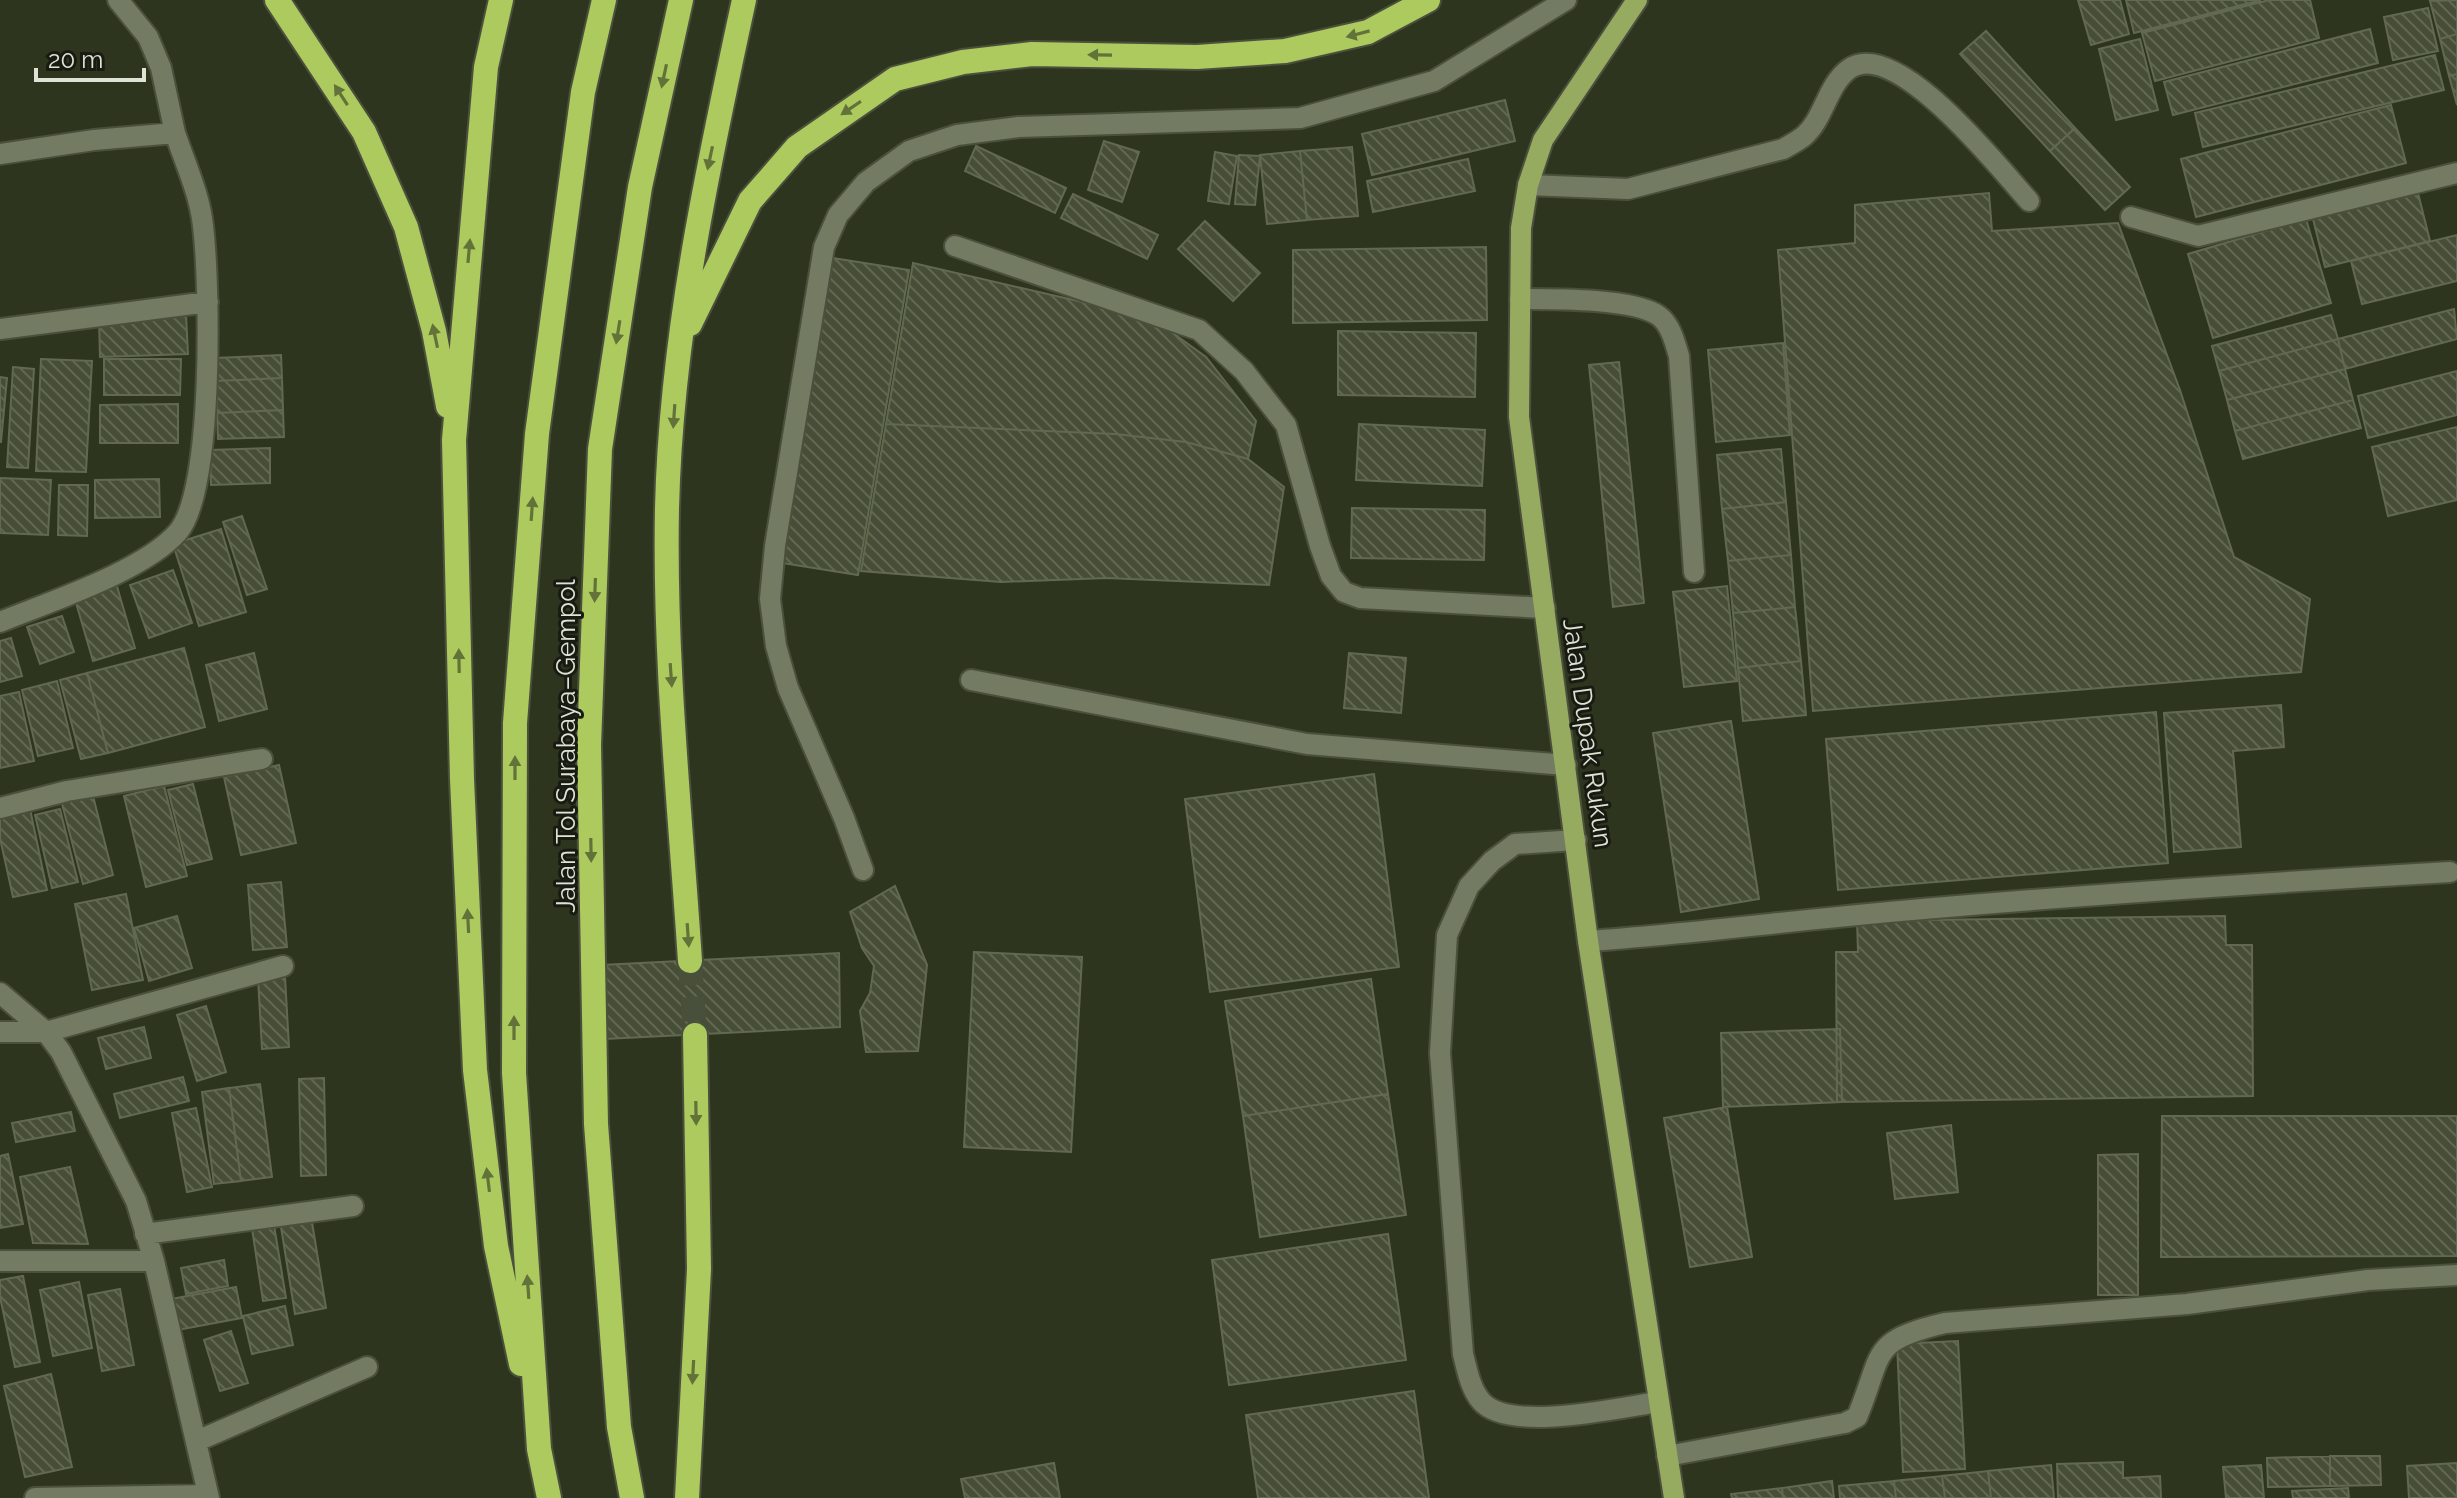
<svg xmlns="http://www.w3.org/2000/svg" width="2457" height="1498" font-family="Raleway,sans-serif">
<style>
.building{fill:url(#building-back-hatch);stroke:#616950;stroke-width:2}
.lines{fill:none;stroke-linecap:round;stroke-linejoin:round}
.highway-tunnel{stroke:#484f3a;stroke-width:24;stroke-dasharray:24 12;stroke-linecap:butt}
.minor-casing{stroke:#4b503d;stroke-width:24}
.major-casing{stroke:#4b503d;stroke-width:24}
.highway-casing{stroke:#4b503d;stroke-width:28}
.minor{stroke:#737b62;stroke-width:20}
.major{stroke:#96aa60;stroke-width:20}
.highway{stroke:#adca5e;stroke-width:24}
.oneway{fill:#627238}
.labels{text-anchor:middle;dominant-baseline:central;stroke-width:6;stroke-linejoin:round;paint-order:stroke}
.street-label{font-size:26px;fill:#dee3d5;stroke:#181b11}
</style>
<defs>
<pattern id="building-back-hatch" width="6" height="6" patternUnits="userSpaceOnUse" patternTransform="scale(2)"><rect width="6" height="6" fill="#474e37"/><path d="M-1 5l2 2M0 0l6 6M5-1l2 2" fill="none" stroke="#616753"/></pattern>
</defs>
<rect width="100%" height="100%" fill="#2e351f"/>
<path class="building" d="M2078 0H2120L2129 34 2091 45Z
M2126 0H2261L2134 33Z
M2269 0H2310L2319 38 2155 81 2142 33Z
M2457 0V34L2440 39 2430 1Z
M2428 8 2438 51 2393 60 2384 17Z
M2370 29 2378 63 2173 115 2164 82Z
M1986 31 2075 128 2050 151 1960 54Z
M2457 34V74L2449 76 2440 39Z
M2140 39 2158 110 2116 120 2099 49Z
M2435 55 2444 90 2203 147 2195 113Z
M2457 74V105L2449 76Z
M1505 100 1515 141 1372 175 1362 134Z
M2391 105 2406 163 2196 217 2181 159Z
M2075 128 2130 187 2105 210 2050 151Z
M1104 141 1139 152 1122 202 1088 190Z
M976 146 1066 188 1055 213 965 171Z
M1352 147 1358 216 1307 220 1300 151Z
M1300 151 1307 220 1267 224 1260 155Z
M1215 152 1237 156 1229 204 1208 201Z
M1239 155 1260 156 1255 205 1235 204Z
M1468 159 1475 191 1373 212 1367 181Z
M2417 189 2430 241 2325 267 2312 215Z
M1989 193 1992 231 2118 223 2180 390 2234 557 2310 599 2301 672 1813 711 1778 250 1855 243V205Z
M1073 194 1158 235 1147 259 1061 218Z
M2306 219 2331 303 2213 338 2188 254Z
M1205 221 1260 273 1233 301 1178 249Z
M2457 235V281L2362 304 2351 261Z
M1486 247 1487 320 1293 323V250Z
M833 258 909 270 858 575 782 563Z
M913 263 1152 318 1206 357 1256 421 1248 459 1186 442 1115 434 886 424Z
M2454 309 2457 339 2345 369 2338 339Z
M186 315 188 354 100 357 99 318Z
M2331 315 2338 339 2219 371 2212 346Z
M1338 331 1476 333 1475 397 1338 395Z
M2338 339 2345 369 2227 400 2219 371Z
M1783 343 1790 435 1716 442 1708 350Z
M281 355 282 378 216 381 215 358Z
M41 359 92 361 86 472 36 471Z
M104 359H181L180 395H104Z
M1619 362 1644 603 1613 607 1589 365Z
M13 367 34 369 28 468 7 467Z
M2345 369 2353 400 2235 431 2227 400Z
M2457 371V415L2368 438 2358 396Z
M0 377 7 378 1 442H0Z
M282 378 283 410 217 413 216 381Z
M2353 400 2361 428 2243 459 2235 431Z
M178 404V443H100V405Z
M283 410 284 437 218 439 217 413Z
M886 424 1115 434 1186 442 1248 459 1284 487 1269 585 1107 578 1001 582 861 571Z
M1359 424 1485 430 1482 486 1356 480Z
M2457 427V500L2388 516 2372 447Z
M270 448V483L211 485 210 450Z
M1781 449 1786 502 1722 509 1717 455Z
M0 478 51 480 48 535 0 533Z
M159 479 160 517 95 518V480Z
M59 485H88L87 536 58 535Z
M1786 502 1791 555 1728 561 1722 509Z
M1352 508 1485 510 1484 560 1351 558Z
M242 516 267 589 247 595 223 522Z
M221 529 246 612 199 626 173 544Z
M1791 555 1795 607 1733 613 1728 561Z
M173 570 192 623 149 638 130 585Z
M116 583 135 648 93 661 74 596Z
M1727 586 1737 681 1684 687 1673 592Z
M1795 607 1801 661 1738 668 1733 613Z
M62 616 74 652 40 664 27 627Z
M11 638 22 676 0 682V641Z
M184 648 205 727 108 753 87 673Z
M254 653 267 709 219 721 206 665Z
M1349 653 1406 658 1401 713 1344 708Z
M1801 661 1806 715 1743 721 1738 668Z
M87 673 108 753 81 759 60 680Z
M57 681 73 748 38 756 22 690Z
M19 692 34 761 0 768V696Z
M2281 705 2284 747 2233 751 2241 847 2174 852 2164 713Z
M2156 712 2168 863 1838 890 1826 739Z
M1731 721 1759 899 1681 912 1653 733Z
M279 765 296 843 241 855 224 777Z
M1374 774 1399 967 1210 992 1185 799Z
M193 784 212 859 187 865 168 790Z
M164 786 187 876 146 887 124 796Z
M92 792 113 875 83 884 61 800Z
M30 809 47 890 13 897 0 838V816Z
M60 809 78 882 52 888 35 815Z
M281 882 287 947 253 950 248 885Z
M895 886 927 965 918 1051 866 1052 860 1011 870 993 874 966 862 948 850 912Z
M126 894 143 980 92 990 75 904Z
M177 916 192 968 149 981 134 928Z
M2225 916 2226 945H2252L2253 1096 1837 1102 1836 952H1858L1857 921Z
M974 952 1082 957 1071 1152 964 1147Z
M839 953 840 1027 605 1039 602 965Z
M285 977 289 1047 262 1049 258 978Z
M1371 979 1388 1094 1243 1116 1225 1001Z
M206 1006 226 1072 197 1081 177 1015Z
M144 1027 151 1058 106 1069 98 1038Z
M1840 1029 1842 1102 1723 1107 1721 1033Z
M183 1077 189 1101 120 1118 114 1094Z
M324 1078 326 1175 301 1176 299 1079Z
M260 1084 272 1177 241 1181 229 1088Z
M229 1088 241 1181 214 1184 202 1092Z
M1388 1094 1406 1215 1260 1237 1243 1116Z
M1727 1107 1752 1257 1690 1267 1664 1118Z
M196 1108 212 1187 187 1192 172 1113Z
M71 1112 75 1131 16 1142 12 1123Z
M2162 1116H2457V1256L2161 1257Z
M1951 1125 1958 1192 1895 1199 1887 1133Z
M8 1154 23 1224 0 1228V1156Z
M2138 1154V1295H2098V1155Z
M70 1167 88 1244 33 1243 20 1177Z
M311 1216 326 1308 295 1314 280 1221Z
M273 1219 286 1298 263 1301 251 1222Z
M1388 1234 1406 1360 1229 1385 1212 1260Z
M224 1260 228 1286 186 1294 181 1268Z
M23 1276 40 1362 15 1367 0 1297V1280Z
M79 1282 92 1348 53 1356 40 1290Z
M236 1287 242 1318 177 1330 171 1299Z
M120 1289 134 1365 102 1371 88 1295Z
M285 1306 293 1345 252 1354 243 1316Z
M231 1331 248 1383 220 1391 204 1340Z
M1958 1341 1965 1469 1903 1472 1897 1344Z
M51 1374 72 1467 25 1477 4 1386Z
M1414 1391 1429 1498H1258L1246 1415Z
M2330 1456H2380L2381 1485 2330 1486Z
M2330 1456V1486L2268 1487 2267 1458Z
M2123 1462V1478L2160 1476 2161 1498H2058L2057 1464Z
M1054 1463 1060 1498H965L961 1479Z
M2457 1463V1498H2409L2407 1466Z
M2051 1465 2054 1498H1991L1988 1471Z
M2261 1465 2264 1498H2226L2223 1467Z
M1988 1471 1991 1498H1945L1942 1476Z
M1942 1476 1945 1498H1896L1894 1481Z
M1832 1481 1834 1498H1783L1782 1488Z
M1894 1481 1896 1498H1840L1839 1486Z
M1782 1488 1783 1498H1732L1731 1494Z
M2348 1488 2349 1498H2293L2292 1491Z"/>
<g class="lines">
<path class="highway-tunnel" d="M690 961 695 1035"/>
<g class="minor-casing">
<path id="minor" d="M118 0 148 37 161 68 175 133
M0 154 94 140 175 133C185 163 200 195 203 226 210 284 214 490 178 532 144 571 49 602 0 622
M1528 185 1628 189 1783 149C1790 145 1798 141 1804 136 1824 119 1827 85 1849 69 1896 36 2000 169 2029 201
M2131 217 2198 236 2457 173
M955 246 1199 330 1244 371 1286 425 1320 546 1331 576 1344 592 1360 598 1545 608
M1520 299C1552 299 1634 298 1659 316 1671 325 1675 343 1679 356L1694 572
M0 329 208 302
M971 680 1307 744 1566 765
M0 808 67 791 262 759
M1576 840 1515 844 1492 861 1469 886 1447 935 1440 1053 1463 1354C1467 1369 1470 1388 1481 1401 1508 1433 1618 1408 1658 1402
M863 870 844 818 788 688 776 646 770 599 775 546 824 247 838 215 866 182 909 151 957 135 1019 127 1300 118 1434 81 1566 0
M1588 941C1689 934 1789 921 1889 912 2076 895 2263 883 2450 872
M0 993 46 1032 61 1052 136 1201 154 1261 209 1498
M0 1032H46L283 966
M145 1234 353 1206
M0 1261H154
M197 1441 367 1367
M1667 1456 1845 1423 1857 1417C1884 1353 1868 1341 1945 1323L2187 1304 2368 1280 2457 1275
M35 1498 208 1495"/>
</g>
<g class="major-casing">
<path id="major" d="M1637 0 1543 140 1528 185 1521 228 1519 417 1588 941 1674 1498"/>
</g>
<g class="highway-casing">
<path id="highway" d="M277 0 364 132 406 227 434 331 448 406
M501 0 486 67 454 440 462 779 475 1070 496 1246 521 1364
M690 324 750 201 797 147 895 79 963 62 1032 54 1197 57 1285 51 1368 32 1428 0
M690 961C680 810 664 659 667 508 671 337 708 166 744 0
M549 1498 539 1449 514 1073 515 723 537 434 583 92 604 0
M632 1498 619 1427 596 1124 589 745 600 449 640 187 681 0
M687 1498 699 1269 695 1035"/>
</g>
<use href="#minor" class="minor"/>
<use href="#major" class="major"/>
<use href="#highway" class="highway"/>
</g>
<defs><path id="oneway-solid" d="M-6-.8H1V-3.2L6.5 0L1 3.2V.8H-6Z" transform="scale(2)"/></defs>
<g class="oneway">
<use href="#oneway-solid" transform="translate(1358 34) rotate(165)"/>
<use href="#oneway-solid" transform="translate(1100 55) rotate(-179)"/>
<use href="#oneway-solid" transform="translate(664 76) rotate(102)"/>
<use href="#oneway-solid" transform="translate(341 95) rotate(-123)"/>
<use href="#oneway-solid" transform="translate(851 108) rotate(146)"/>
<use href="#oneway-solid" transform="translate(710 158) rotate(102)"/>
<use href="#oneway-solid" transform="translate(469 251) rotate(-85)"/>
<use href="#oneway-solid" transform="translate(618 332) rotate(99)"/>
<use href="#oneway-solid" transform="translate(435 336) rotate(-102)"/>
<use href="#oneway-solid" transform="translate(674 416) rotate(94)"/>
<use href="#oneway-solid" transform="translate(532 509) rotate(-86)"/>
<use href="#oneway-solid" transform="translate(595 590) rotate(92)"/>
<use href="#oneway-solid" transform="translate(459 661) rotate(-91)"/>
<use href="#oneway-solid" transform="translate(671 675) rotate(86)"/>
<use href="#oneway-solid" transform="translate(515 768) rotate(-90)"/>
<use href="#oneway-solid" transform="translate(591 850) rotate(89)"/>
<use href="#oneway-solid" transform="translate(468 921) rotate(-93)"/>
<use href="#oneway-solid" transform="translate(688 935) rotate(86)"/>
<use href="#oneway-solid" transform="translate(514 1028) rotate(-90)"/>
<use href="#oneway-solid" transform="translate(696 1113) rotate(89)"/>
<use href="#oneway-solid" transform="translate(488 1180) rotate(-97)"/>
<use href="#oneway-solid" transform="translate(528 1287) rotate(-94)"/>
<use href="#oneway-solid" transform="translate(693 1372) rotate(93)"/>
</g>
<g class="labels">
<g class="street-label">
<text transform="translate(1588 733) rotate(82)">Jalan Dupak Rukun</text>
<text transform="translate(566 746) rotate(-90)">Jalan Tol Surabaya–Gempol</text>
</g>
</g>
<path d="M36 68v12h108v-12" fill="none" stroke="#dee3d5" stroke-width="4"/>
<text x="48" y="68" font-size="24" fill="#dee3d5" stroke="#181b11" stroke-width="6" paint-order="stroke">20 m</text>
</svg>
